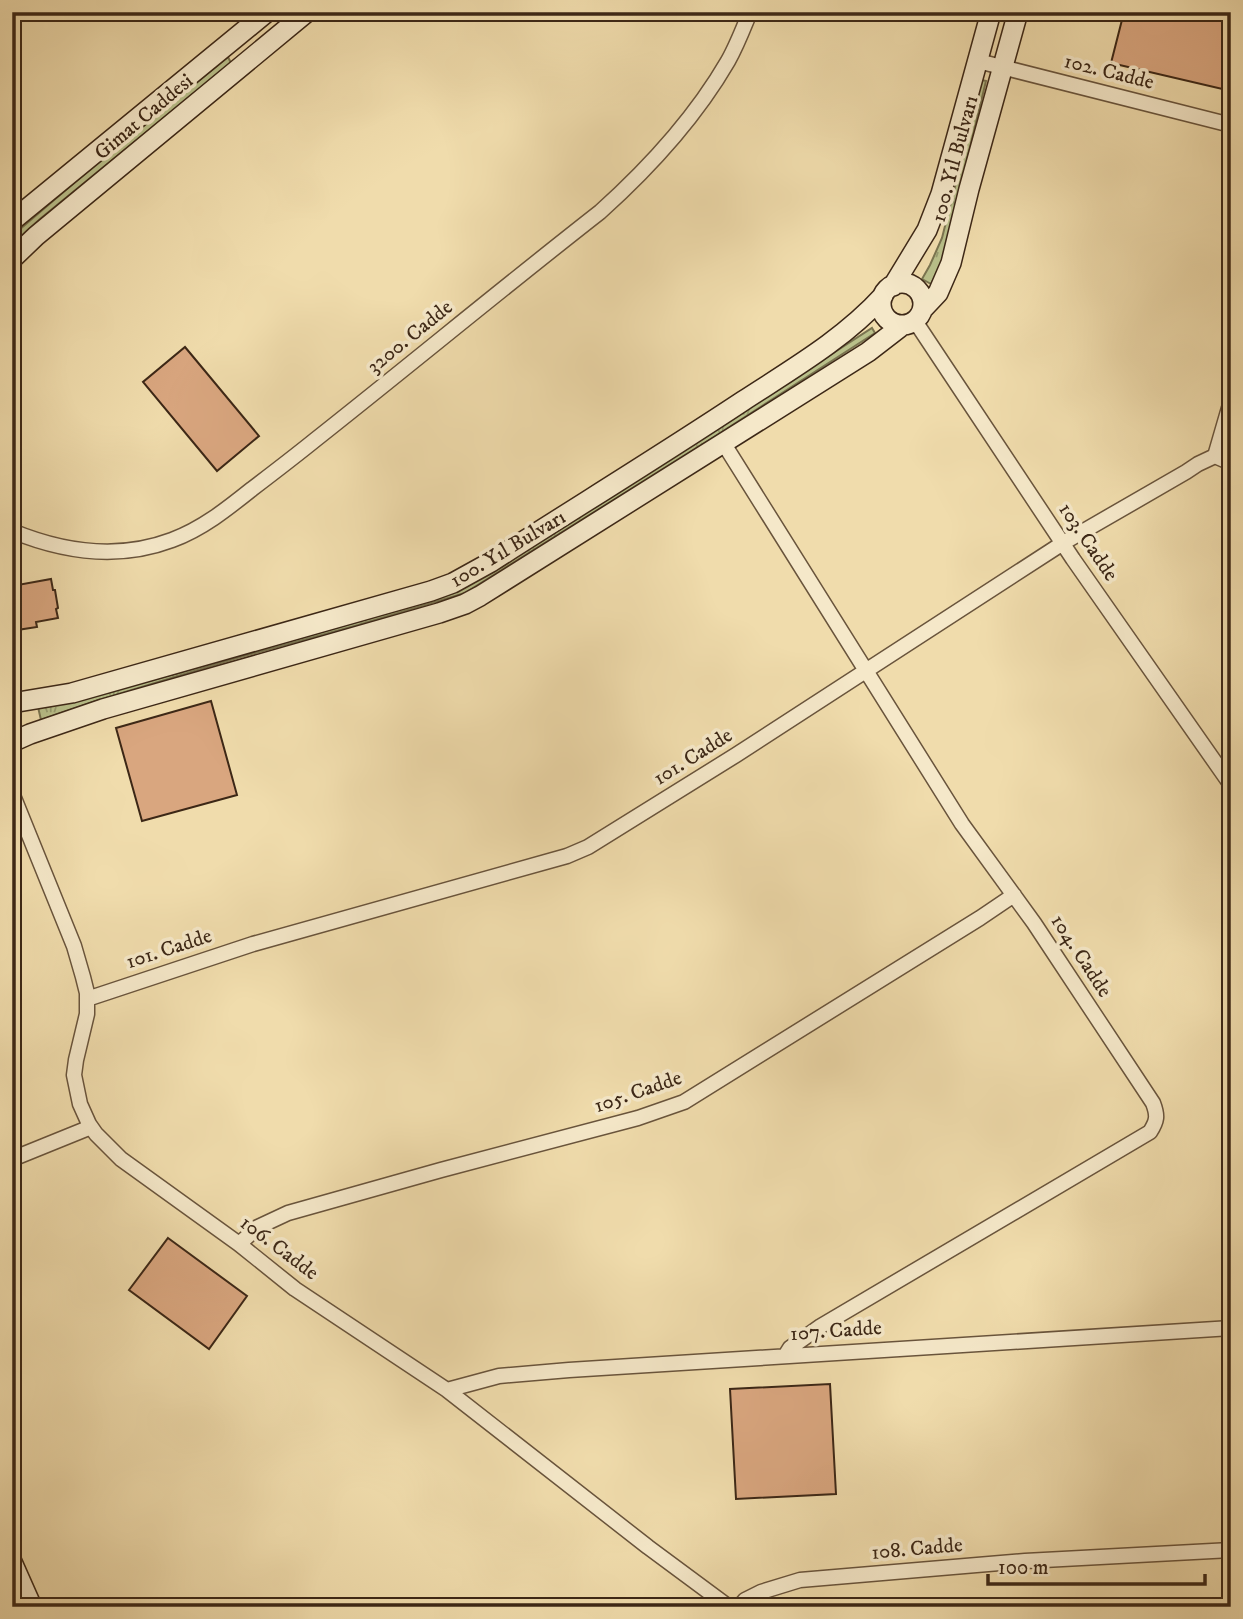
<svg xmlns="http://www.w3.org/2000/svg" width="1243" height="1619" font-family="'IM FELL DW Pica',serif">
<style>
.grass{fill:url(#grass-tufts);stroke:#7a7450;stroke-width:2}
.building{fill:#d9a67f;stroke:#3c2716;stroke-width:2}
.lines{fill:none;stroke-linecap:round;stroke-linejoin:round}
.street-casing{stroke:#69543c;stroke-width:17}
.secondary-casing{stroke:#3c2716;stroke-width:22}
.street{stroke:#f5e8c9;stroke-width:14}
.secondary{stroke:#f5e8c9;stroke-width:19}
.labels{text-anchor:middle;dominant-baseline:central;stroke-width:7;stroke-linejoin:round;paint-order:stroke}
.street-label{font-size:21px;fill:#3c2716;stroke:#f5e8c9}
</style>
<defs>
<pattern id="grass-tufts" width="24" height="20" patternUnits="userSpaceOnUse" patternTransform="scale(1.75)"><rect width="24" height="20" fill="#b9c08a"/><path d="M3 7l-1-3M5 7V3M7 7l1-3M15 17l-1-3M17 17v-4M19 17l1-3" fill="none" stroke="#989c70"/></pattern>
</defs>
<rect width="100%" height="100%" fill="#f0dcac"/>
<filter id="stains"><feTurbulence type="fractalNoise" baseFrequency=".00286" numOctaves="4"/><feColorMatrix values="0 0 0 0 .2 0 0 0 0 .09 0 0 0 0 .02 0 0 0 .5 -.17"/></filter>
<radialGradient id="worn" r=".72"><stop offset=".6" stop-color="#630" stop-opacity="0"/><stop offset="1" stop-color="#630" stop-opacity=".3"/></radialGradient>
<path class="grass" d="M228 57 231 63 40 219 12 245V236L95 165Z
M982 80 986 81 946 247 940 268 931 284 922 279 930 265 942 238Z
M872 328 875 333 717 435 465 593 358 625 237 658 99 700 41 720 38 707 458 590 717 428Z"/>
<path class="building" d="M1124 12H1231V91L1111 63Z
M185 347 259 436 217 471 143 382Z
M51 579 53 590H55L58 608 56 609 58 618 36 622 37 627 17 630 16 625 12 626V586Z
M211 701 237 795 142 821 116 728Z
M168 1238 247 1296 209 1349 129 1290Z
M830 1384 836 1494 736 1499 730 1389Z"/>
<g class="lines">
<g class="street-casing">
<path id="street" d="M978 61 1231 125
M915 321 1073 559 1231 785
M724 444 962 824 1034 923 1153 1103C1158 1116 1157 1121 1150 1132L821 1326 790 1348 785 1356
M1215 456 1231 463
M12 531C63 552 119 560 172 540 202 529 227 509 252 489 273 473 294 457 315 440 410 365 504 287 600 212 649 168 695 118 728 61 737 45 743 29 750 12
M12 793 74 946 83 977 87 993V1014L76 1060 74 1075 80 1104 89 1124 96 1134 121 1159 239 1244 295 1289 447 1390 648 1547 729 1607
M87 999 253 944 567 856 588 847 736 755 1063 543 1186 472 1198 464 1215 456 1231 401
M12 1159 91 1127
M239 1244 258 1227 288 1213 441 1170 638 1118 684 1102 980 918 1014 895
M447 1390 499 1376 569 1370 1231 1328
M739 1607 745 1600 761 1592 800 1580 1025 1561 1231 1550"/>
</g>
<g class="secondary-casing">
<path id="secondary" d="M12 221 267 12
M12 259 36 236 307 12
M881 304a21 21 0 1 1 42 0a21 21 0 1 1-42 0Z
M893 286 927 230 941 194 991 12
M922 310 938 293 951 263 969 189 1018 12
M12 703 72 693 431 591 453 583 491 562C575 508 660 456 743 401 792 369 844 339 883 296
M12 742 30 734 103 709 439 613 465 604 480 596 868 352 903 325
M12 1562 32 1607"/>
</g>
<use href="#street" class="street"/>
<use href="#secondary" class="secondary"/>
</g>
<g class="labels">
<g class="street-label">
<text transform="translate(1109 72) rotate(14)">102. Cadde</text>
<text transform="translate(144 117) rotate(-40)">Gimat Caddesi</text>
<text transform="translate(955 159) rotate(-75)">100. Yıl Bulvarı</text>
<text transform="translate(410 337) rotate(-39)">3200. Cadde</text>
<text transform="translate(1088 542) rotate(56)">103. Cadde</text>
<text transform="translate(508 549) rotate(-31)">100. Yıl Bulvarı</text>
<text transform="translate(693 757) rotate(-32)">101. Cadde</text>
<text transform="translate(169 949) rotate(-18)">101. Cadde</text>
<text transform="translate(1081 956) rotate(57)">104. Cadde</text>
<text transform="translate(638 1092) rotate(-19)">105. Cadde</text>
<text transform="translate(279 1248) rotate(37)">106. Cadde</text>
<text transform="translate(836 1331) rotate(-4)">107. Cadde</text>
<text transform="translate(917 1549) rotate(-5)">108. Cadde</text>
</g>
</g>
<rect width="1243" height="1619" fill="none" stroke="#f0dcac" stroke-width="42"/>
<rect x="14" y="14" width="1215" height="1591" fill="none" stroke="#3c2716" stroke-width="3.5"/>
<rect x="21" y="21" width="1201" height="1577" fill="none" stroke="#3c2716" stroke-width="2"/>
<path d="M988 1574v10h217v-10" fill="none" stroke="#3c2716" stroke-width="3.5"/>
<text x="998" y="1574" font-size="21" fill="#3c2716" stroke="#f5e8c9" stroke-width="5" paint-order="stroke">100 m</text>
<rect width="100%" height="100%" filter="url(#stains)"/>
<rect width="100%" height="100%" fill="url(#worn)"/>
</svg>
